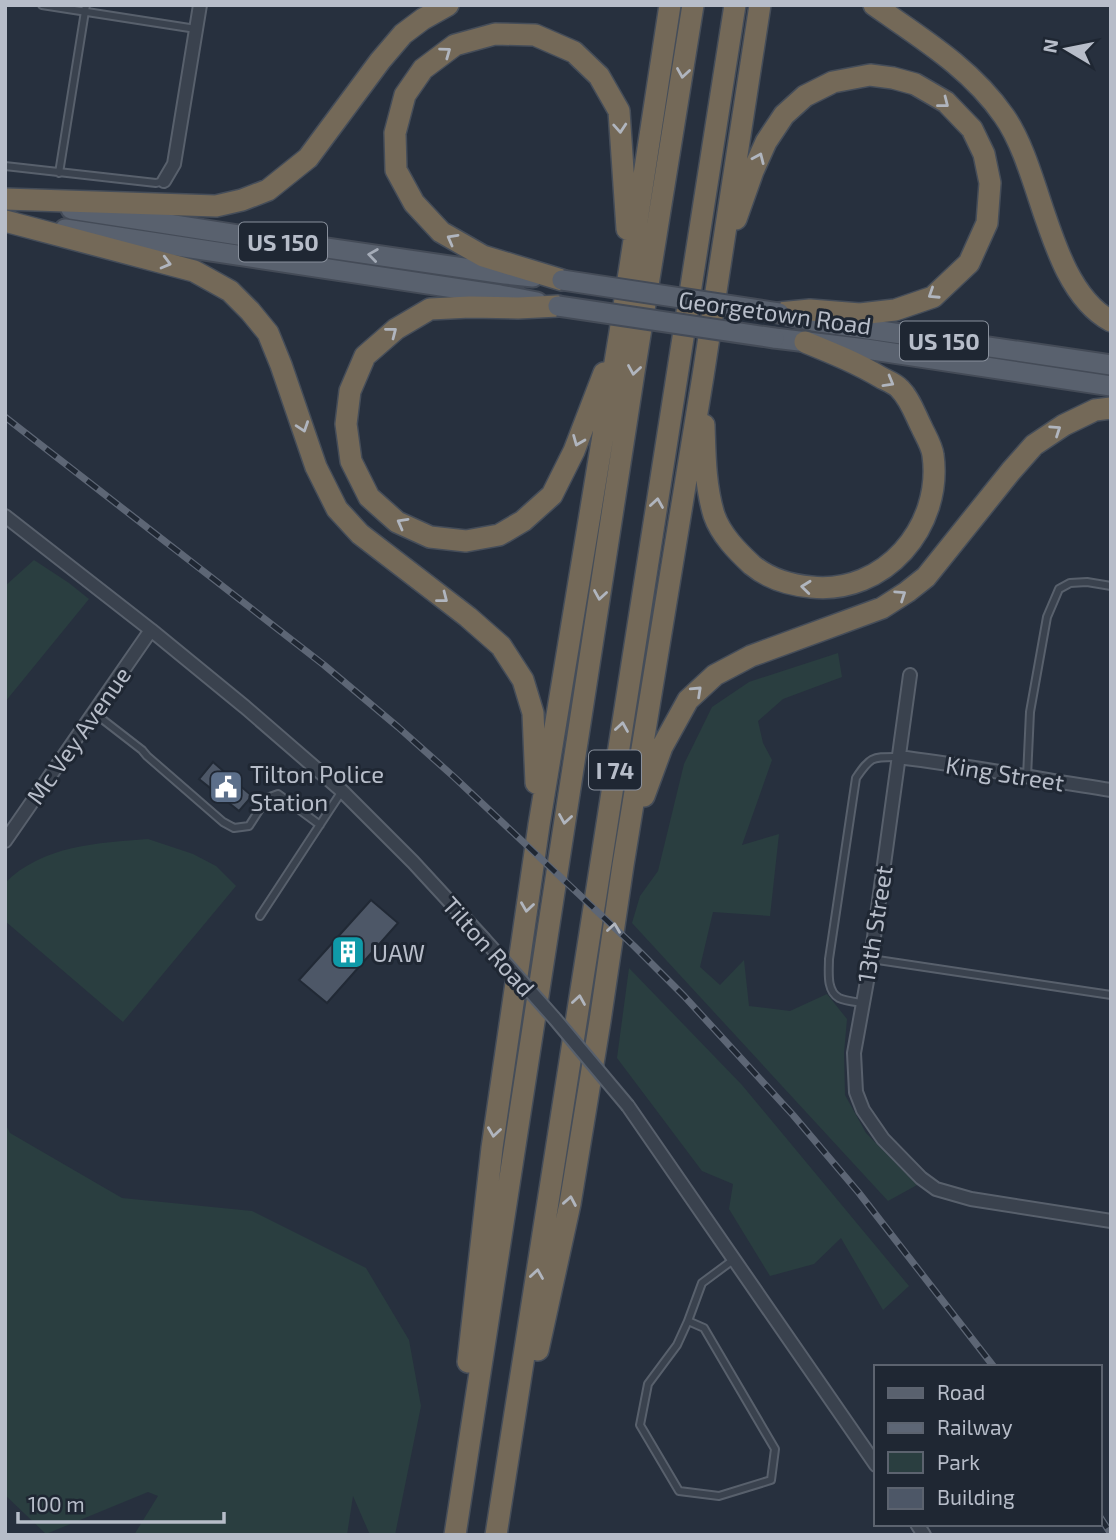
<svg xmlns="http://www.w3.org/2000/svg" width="1116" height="1540" font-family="'Exo 2',sans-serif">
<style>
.green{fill:#2a3e40}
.building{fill:#4d5767;stroke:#212935;stroke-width:2}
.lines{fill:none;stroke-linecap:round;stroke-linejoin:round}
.service-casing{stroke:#58606c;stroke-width:10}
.minor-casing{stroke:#58606c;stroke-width:16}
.primary-casing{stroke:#444b57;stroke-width:23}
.motorway-casing{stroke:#454d59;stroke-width:24}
.service{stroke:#3a424e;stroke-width:6}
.minor{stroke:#3a424e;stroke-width:12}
.primary{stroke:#59616e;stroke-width:19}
.motorway{stroke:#746958;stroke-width:21}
.rail-casing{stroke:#5d6675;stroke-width:7}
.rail{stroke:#1f2733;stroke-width:4.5;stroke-dasharray:13;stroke-linecap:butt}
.minor-bridge-casing{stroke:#58606c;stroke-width:16;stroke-linecap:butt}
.primary-bridge-casing{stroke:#444b57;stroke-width:23;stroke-linecap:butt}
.minor-bridge{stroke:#3a424e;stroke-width:12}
.primary-bridge{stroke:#59616e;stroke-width:19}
.oneway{stroke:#b0b5be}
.oneway2{stroke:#a4abb7}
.labels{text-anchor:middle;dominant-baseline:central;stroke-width:6;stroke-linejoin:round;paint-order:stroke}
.shield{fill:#1f2733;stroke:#89909c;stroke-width:2}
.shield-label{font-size:23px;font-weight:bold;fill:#b7bdc9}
.street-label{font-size:24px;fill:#b7bdc9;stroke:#1f2733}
.poi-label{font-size:24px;fill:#b7bdc9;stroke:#1f2733;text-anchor:start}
</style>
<rect width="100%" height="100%" fill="#27303e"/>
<path class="green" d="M34 560 69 583 89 599 5 702V586Z
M838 653 842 677 783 699 758 721 763 743 772 760 742 845 779 834 770 916 713 912 700 967 720 985 744 960 749 1006 790 1011 827 994 847 1019 844 1053 845 1095 866 1133 917 1185 888 1201 632 923 640 896 658 871 684 764 712 707 749 682Z
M148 839 193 854 216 866 236 886 123 1022 5 921V883C43 845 98 843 148 839Z
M629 968 742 1085 909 1286 883 1310 841 1238 814 1264 770 1276 729 1209 733 1184 702 1171 617 1058Z
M5 1123 10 1133 122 1198 252 1211 366 1268 409 1340 421 1406 395 1535H370L353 1496 347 1535H134L158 1496 148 1492 46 1534 5 1495Z"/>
<path class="building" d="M213 762 252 796 239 811 199 779Z
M371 900 398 923 327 1003 299 980Z"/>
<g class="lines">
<g class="service-casing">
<path id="service" d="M42 5 196 29
M5 166 156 183 164 181
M59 173 86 5
M93 712 142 750 147 756 223 822 234 828 249 826 267 798 278 794 320 825
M1027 777 1030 712 1047 617 1059 589 1070 583 1087 582 1111 586
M260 916 342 791
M871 959 1111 995
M862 1003C856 1002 845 1001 839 998 826 991 829 971 829 959L856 778C871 756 872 757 898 757
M688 1321 677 1345 648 1384 640 1425 679 1491 719 1496 771 1480 775 1449 704 1328 688 1321 702 1283 733 1260"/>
</g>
<g class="minor-casing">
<path id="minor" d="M164 181 174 164 200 5
M5 516 151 630 245 707 342 791 413 862 483 938
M910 675 871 959 854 1053 856 1092 863 1110 883 1139 921 1178 936 1189 971 1199 1111 1221
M898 757C970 766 1040 779 1111 790
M5 841 151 630
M628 1106 876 1465
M917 1524 924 1535"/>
</g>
<g class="primary-casing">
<path id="primary" d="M71 209 245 236 505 274 533 277
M65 229 500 295 537 302
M787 315 813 321 1111 365
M774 338 866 349 1111 386"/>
</g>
<g class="motorway-casing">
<path id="motorway" d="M874 5C921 38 971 68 1004 116 1043 171 1048 287 1111 321
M5 199 216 206 242 200 268 190 308 158 380 61 403 34 423 19 448 5
M736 219 753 171 766 142 784 115 805 96 833 82 870 75 893 78 915 84 946 102 972 129 984 154 990 183 987 223 969 263 933 297 895 310 860 314 810 310 779 313
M5 221 194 271 230 291 250 311 268 333 281 365 316 467 337 509 360 534 468 617 501 646 523 680 533 713 536 783
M562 280 483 256 441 232 414 203 396 170 395 133 405 95 423 69 455 45 495 34 535 35 574 52 599 76 619 111 627 229
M558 306 518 308 470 307 430 309 396 329 365 356 350 391 346 424 351 461 369 497 397 522 430 537 466 541 499 535 523 521 552 495 574 451 604 373
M704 425C705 455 705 485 714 515 721 535 737 551 752 565 769 579 789 585 811 587 884 595 943 527 933 455 932 446 925 435 921 426 915 414 910 399 900 389 896 384 888 381 882 378 857 363 832 353 805 342
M644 796 662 747 688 700 715 675 751 656 882 608 907 592 926 577 1011 471 1034 445 1064 425 1095 410 1111 408
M538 1350 570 1204 600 1021 623 865 703 376 760 5
M468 1362 492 1148 539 825 620 332 670 5
M455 1535 634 372 693 5
M496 1535 735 5"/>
</g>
<use href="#service" class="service"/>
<use href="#minor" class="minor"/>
<use href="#primary" class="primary"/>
<use href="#motorway" class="motorway"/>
<g class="rail-casing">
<path id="rail" d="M5 417 324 665 398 727 454 777 634 946 684 996 793 1115 859 1193 994 1367
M1100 1517 1111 1534"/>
</g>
<use href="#rail" class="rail"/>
<g class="minor-bridge-casing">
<path id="minor-bridge" d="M483 938 555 1019 628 1106"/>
</g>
<g class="primary-bridge-casing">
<path id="primary-bridge" d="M562 280 779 313
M558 306 774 338"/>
</g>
<use href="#minor-bridge" class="minor-bridge"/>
<use href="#primary-bridge" class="primary-bridge"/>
</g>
<defs><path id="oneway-chevron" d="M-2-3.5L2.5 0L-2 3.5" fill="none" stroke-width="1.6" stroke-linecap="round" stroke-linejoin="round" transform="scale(1.75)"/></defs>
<g class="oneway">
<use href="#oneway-chevron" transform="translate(446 52) rotate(-36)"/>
<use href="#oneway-chevron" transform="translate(683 73) rotate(99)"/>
<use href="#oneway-chevron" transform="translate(944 103) rotate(38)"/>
<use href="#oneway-chevron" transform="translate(620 128) rotate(86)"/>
<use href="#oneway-chevron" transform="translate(759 158) rotate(-66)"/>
<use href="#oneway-chevron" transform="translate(452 239) rotate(-151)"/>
<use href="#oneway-chevron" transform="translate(166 263) rotate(15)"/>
<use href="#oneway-chevron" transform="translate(933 294) rotate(147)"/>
<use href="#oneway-chevron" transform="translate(392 332) rotate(-38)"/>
<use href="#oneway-chevron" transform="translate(634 370) rotate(99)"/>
<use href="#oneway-chevron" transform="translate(889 382) rotate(30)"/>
<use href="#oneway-chevron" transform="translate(303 427) rotate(71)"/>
<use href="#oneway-chevron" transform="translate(1056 430) rotate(-34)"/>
<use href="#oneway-chevron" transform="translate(578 441) rotate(112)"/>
<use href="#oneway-chevron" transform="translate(657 503) rotate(-81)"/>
<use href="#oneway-chevron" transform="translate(402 523) rotate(-151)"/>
<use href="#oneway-chevron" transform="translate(806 587) rotate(-174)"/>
<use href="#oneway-chevron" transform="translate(600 595) rotate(99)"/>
<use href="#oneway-chevron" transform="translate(901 595) rotate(-34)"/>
<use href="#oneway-chevron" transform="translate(443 598) rotate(38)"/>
<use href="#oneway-chevron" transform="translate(697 691) rotate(-43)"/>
<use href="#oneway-chevron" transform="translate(622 727) rotate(-81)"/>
<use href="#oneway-chevron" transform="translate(565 819) rotate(99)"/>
<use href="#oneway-chevron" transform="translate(527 907) rotate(98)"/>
<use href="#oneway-chevron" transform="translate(614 928) rotate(-82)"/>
<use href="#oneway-chevron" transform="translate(579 1000) rotate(-81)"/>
<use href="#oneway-chevron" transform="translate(494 1132) rotate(98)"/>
<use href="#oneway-chevron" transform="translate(570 1201) rotate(-80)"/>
<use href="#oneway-chevron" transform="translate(537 1274) rotate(-81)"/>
</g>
<use class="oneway2" href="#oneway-chevron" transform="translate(373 255) rotate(-172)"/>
<defs>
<g id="civic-square" transform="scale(1.75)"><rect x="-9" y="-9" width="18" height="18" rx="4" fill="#5c6f8a" stroke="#1f2733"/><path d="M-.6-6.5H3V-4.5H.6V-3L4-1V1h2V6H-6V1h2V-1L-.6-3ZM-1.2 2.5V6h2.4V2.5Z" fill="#fff"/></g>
<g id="building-square" transform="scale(1.75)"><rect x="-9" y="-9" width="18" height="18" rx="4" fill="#0f9aa8" stroke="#1f2733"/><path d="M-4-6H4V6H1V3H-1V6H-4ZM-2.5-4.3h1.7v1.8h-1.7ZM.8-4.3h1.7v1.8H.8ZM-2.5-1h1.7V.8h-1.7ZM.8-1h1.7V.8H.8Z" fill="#fff"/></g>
</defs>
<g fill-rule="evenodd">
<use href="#civic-square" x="226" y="787"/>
<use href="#building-square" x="348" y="952"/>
</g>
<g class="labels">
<g class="shield">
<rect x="239" y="222.5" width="88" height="39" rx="5"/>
<rect x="900" y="321.5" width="88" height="39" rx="5"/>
<rect x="589" y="750.5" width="52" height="39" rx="5"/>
</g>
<g class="shield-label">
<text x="283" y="242">US 150</text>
<text x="944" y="341">US 150</text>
<text x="615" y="770">I 74</text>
</g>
<g class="street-label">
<text transform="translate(775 312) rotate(8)">Georgetown Road</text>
<text transform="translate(78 735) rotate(-55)">Mc Vey Avenue</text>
<text transform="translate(1005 773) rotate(9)">King Street</text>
<text transform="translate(874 924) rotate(-81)">13th Street</text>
<text transform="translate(489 946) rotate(48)">Tilton Road</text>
</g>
<g class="poi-label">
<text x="250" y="773">Tilton Police<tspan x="250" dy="28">Station</tspan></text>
<text x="372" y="952">UAW</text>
</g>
</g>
<rect width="1116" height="1540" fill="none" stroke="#b7bdc9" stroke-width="14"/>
<rect x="874" y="1365" width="228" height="161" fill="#1f2733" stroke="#5c636f" stroke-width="2"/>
<rect x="888" y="1388" width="35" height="10" fill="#59616e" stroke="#5c636f" stroke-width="2"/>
<text x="937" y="1400" font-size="21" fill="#b7bdc9">Road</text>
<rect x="888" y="1423" width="35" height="10" fill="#5d6675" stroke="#5c636f" stroke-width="2"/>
<text x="937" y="1435" font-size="21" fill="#b7bdc9">Railway</text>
<rect x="888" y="1452" width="35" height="21" fill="#2a3e40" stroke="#5c636f" stroke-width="2"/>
<text x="937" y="1470" font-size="21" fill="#b7bdc9">Park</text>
<rect x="888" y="1488" width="35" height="21" fill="#4d5767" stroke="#5c636f" stroke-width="2"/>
<text x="937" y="1505" font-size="21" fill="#b7bdc9">Building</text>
<g transform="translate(1067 49) rotate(280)" stroke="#1f2733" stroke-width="5" paint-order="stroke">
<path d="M0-5L12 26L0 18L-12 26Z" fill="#b7bdc9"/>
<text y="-10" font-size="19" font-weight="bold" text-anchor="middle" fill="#b7bdc9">N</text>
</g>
<path d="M18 1512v10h206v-10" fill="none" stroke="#b7bdc9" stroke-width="3.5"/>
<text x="28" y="1512" font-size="21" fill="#b7bdc9" stroke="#1f2733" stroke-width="5" paint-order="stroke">100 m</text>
</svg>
